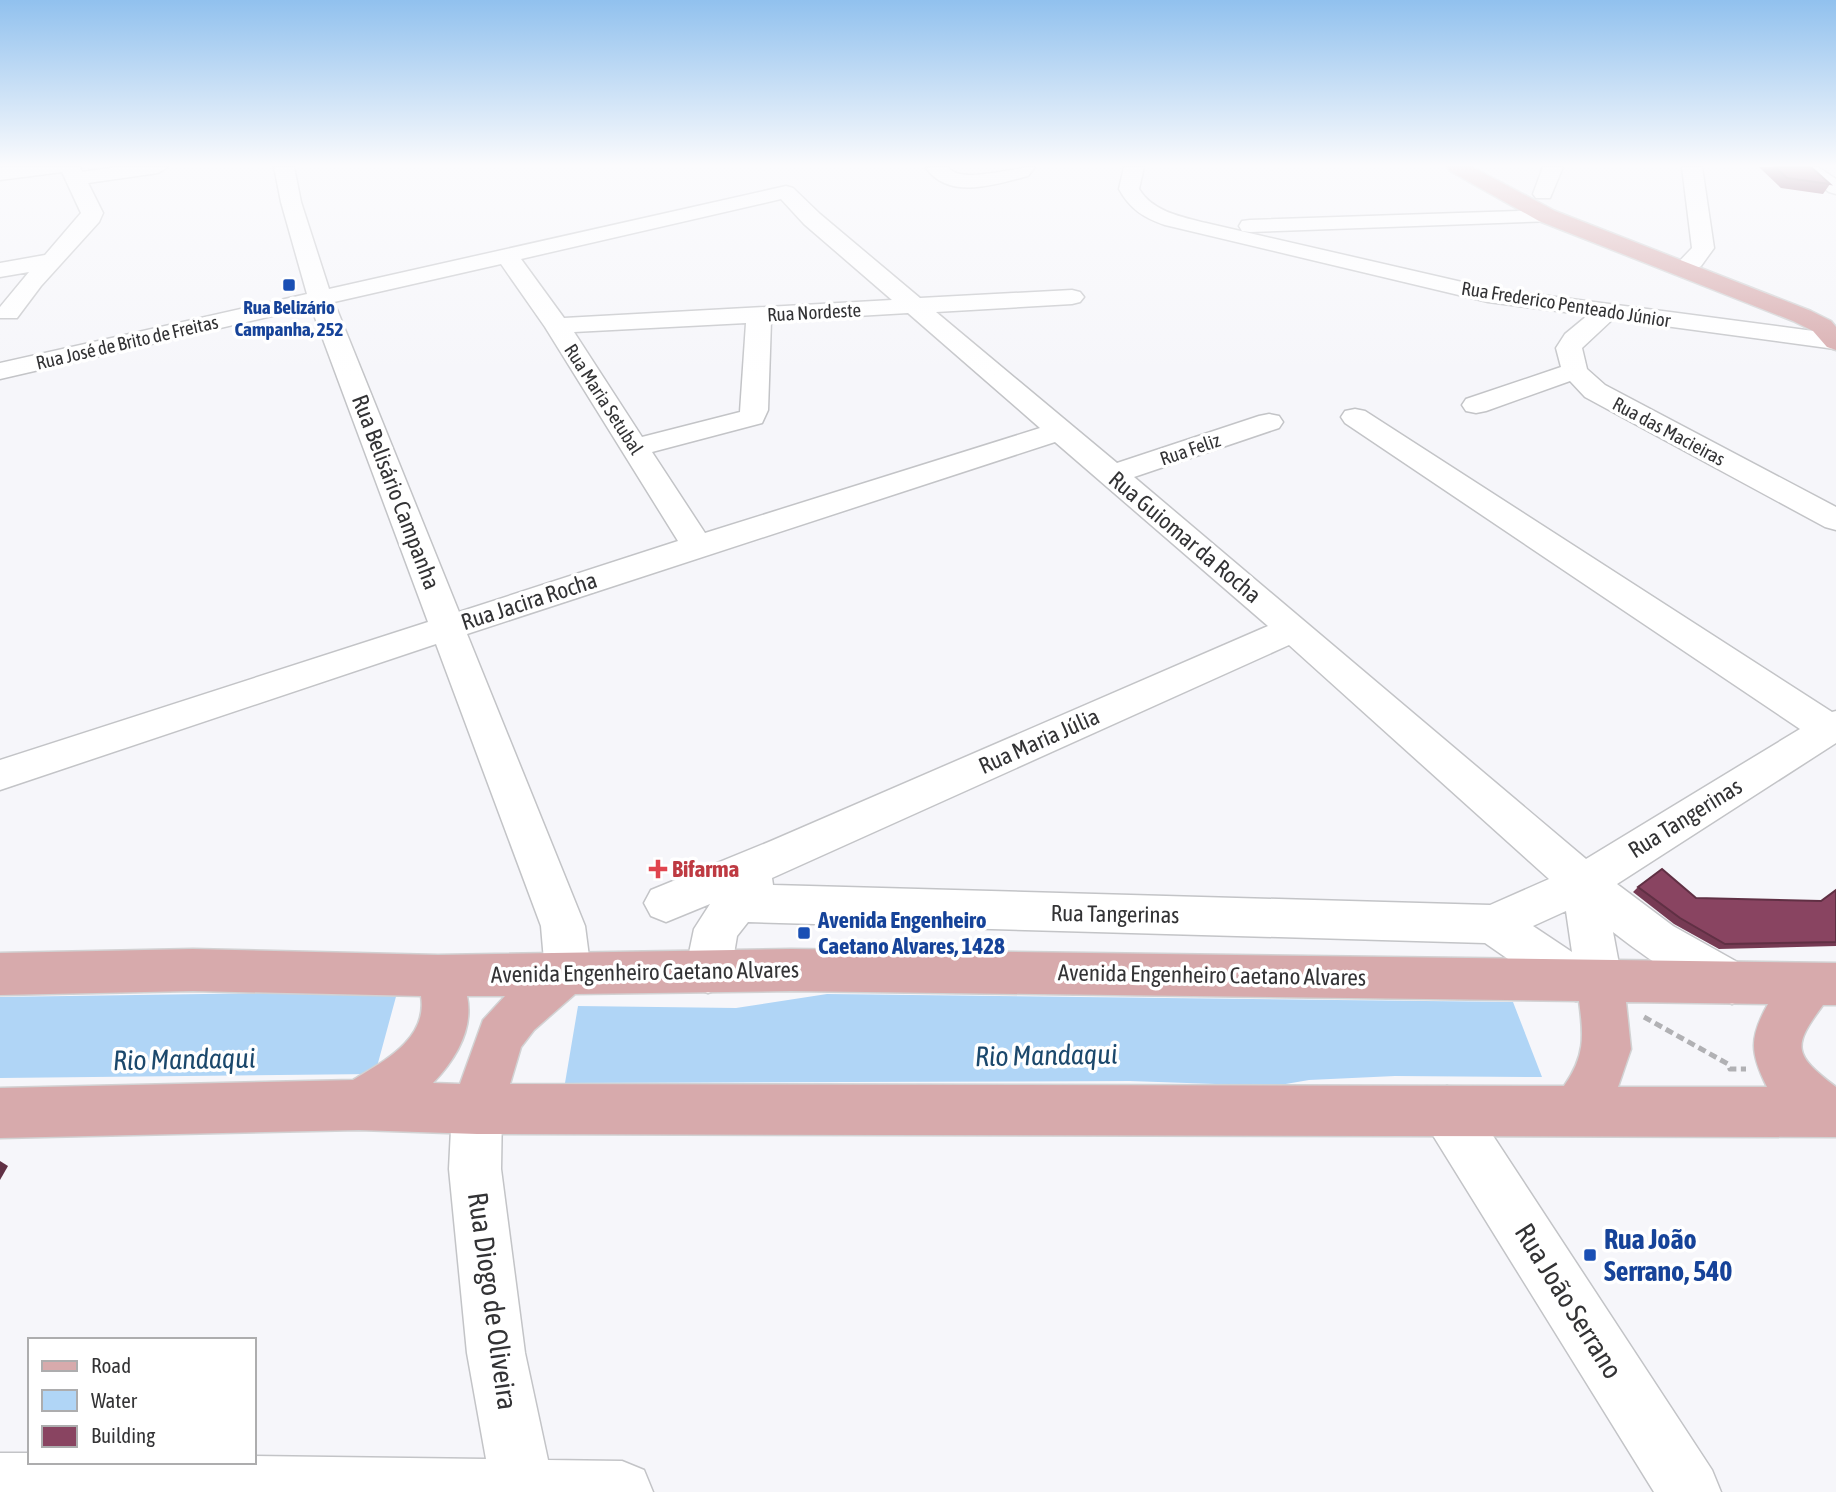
<svg xmlns="http://www.w3.org/2000/svg" width="1836" height="1492" font-family="'Asap Condensed',sans-serif">
<style>
.water{fill:#b0d5f6}
.lines{fill:none;stroke-linecap:round;stroke-linejoin:round}
.minor-casing{stroke:#c3c4c7;stroke-width:3}
.major-casing{stroke:#d2d2d3;stroke-width:3}
.path{stroke:#b1b1b4;stroke-width:5;stroke-dasharray:8 4.5;stroke-linecap:butt}
.minor{fill:#fff;fill-rule:evenodd}
.major{fill:#d7aaac;fill-rule:evenodd}
.wall{fill:#763a53}
.shaded-wall{fill:#603044}
.building{fill:#894461;stroke:#603044;stroke-width:2}
.transit-dot{fill:#1a4fb4;stroke:#fff;stroke-width:2.5}
.health-dot{fill:#e0444e;stroke:#fff;stroke-width:2.5}
.labels{text-anchor:middle;dominant-baseline:central;stroke-width:7;stroke-linejoin:round;paint-order:stroke}
.far-street-label{font-size:19px;fill:#333335;stroke:#fff}
.far-transit-label{font-size:19px;font-weight:bold;fill:#164399;stroke:#fff}
.street-label{font-size:23px;fill:#333335;stroke:#fff}
.health-label{font-size:23px;font-weight:bold;fill:#be3a42;stroke:#fff;text-anchor:start}
.transit-label{font-size:23px;font-weight:bold;fill:#164399;stroke:#fff;text-anchor:start}
.near-water-label{font-size:28px;font-style:italic;fill:#1b486c;stroke:#fff}
.near-transit-label{font-size:28px;font-weight:bold;fill:#164399;stroke:#fff;text-anchor:start}
.near-street-label{font-size:28px;fill:#333335;stroke:#fff}
</style>
<rect width="100%" height="100%" fill="#f6f6fa"/>
<path class="water" d="M350 992 397 993 375 1074 0 1078V997Z
M827 994 1513 1002 1542 1077 1395 1076 1309 1080 1274 1086 1130 1081 565 1083 578 1006 736 1008Z"/>
<g class="lines">
<g class="minor-casing">
<path id="minor" d="M8 167H80L82 172 117 167H168L158 173 88 183 103 213 99 222 41 286 17 318H0V307L29 272 0 277V263L45 255 81 213 62 172 0 180V168Z
M274 167H294L301 202 329 289 786 186 793 188 820 214 920 298 1072 290 1080 292 1084 297 1080 302 1072 304 936 312 1117 463 1259 416 1269 414 1279 416 1283 422 1279 428 1134 477 1586 859 1800 729 1345 423 1341 417 1345 411 1355 409 1365 411 1832 712 1836 711V743L1617 884 1673 926 1748 968 1755 983 1748 998 1732 1004C1690 988 1649 960 1613 932L1622 980 1615 995 1599 1001 1588 997 1576 1001 1560 995 1485 943 748 922 737 936 731 972 724 987 708 993 692 987 685 972 694 929 710 904 666 922 651 916 644 903 651 890 771 841 1268 626 1055 442 467 634 585 926 591 972 584 987 568 993 552 987 545 972 541 926 436 644 0 790V760L428 622 311 307 0 379V363L307 294 281 202ZM781 199 804 224 892 300 564 318 521 259ZM501 264 545 327 678 541 459 612 334 302ZM908 313 1040 428 705 533 652 452 762 423 768 410 771 321ZM746 323 740 412 642 437 574 332ZM1289 645 1549 879 1490 905 773 885 772 878ZM1566 911 1572 952 1533 926Z
M948 167C960 185 1013 167 1035 167L1028 176C996 184 950 201 926 168Z
M1124 167H1144L1139 189C1153 212 1182 217 1206 223L1488 288 1836 334 1835 349 1613 319 1582 348 1587 369 1605 385 1836 507V530L1825 527 1585 397 1570 381 1486 411 1476 413 1466 411 1462 405 1466 399 1561 367 1556 348 1565 334 1588 315 1488 302 1165 225C1144 218 1130 209 1119 189Z
M1543 167H1563L1550 198H1536L1533 194Z
M1682 167H1702L1714 248 1701 266 1684 275 1676 273 1673 268 1692 248Z
M1795 167H1818L1836 179V194L1829 192Z
M1547 210 1555 211 1558 216 1555 221 1250 232 1242 231 1239 226 1242 221 1250 220Z
M477 1084 495 1091 502 1109 501 1169 525 1353 548 1460 622 1461 644 1470 653 1492H0V1453H30V1462H254V1456L486 1459 467 1353 449 1169 452 1109 459 1091Z
M1447 1086 1465 1093 1712 1470 1721 1492H1654L1429 1129 1422 1111 1429 1093Z"/>
</g>
<g class="major-casing">
<path id="major" d="M1447 167H1472L1555 211 1811 311 1831 321 1836 327V350L1827 347 1813 331 1793 321 1539 221 1450 171Z
M193 949 438 955 791 949 1836 963V1005H1823C1792 1047 1793 1054 1836 1087V1137L477 1134 359 1130 0 1138V1088L353 1080C384 1061 428 1039 421 996L193 991 0 995V953ZM791 991 1579 1001C1584 1037 1585 1056 1564 1086L510 1084 521 1047 534 1030 575 994ZM467 996H505L483 1020 460 1084 433 1083C455 1060 474 1029 467 996ZM1626 1002 1768 1004C1749 1038 1750 1053 1767 1087H1618L1631 1049Z"/>
</g>
<path class="path" d="M1644 1017 1728 1064 1730 1069H1746"/>
<use href="#minor" class="minor"/>
<use href="#major" class="major"/>
</g>
<path class="wall" d="M1759 167H1811L1830 184 1823 194 1781 188Z
M1638 887 1696 898 1821 901 1836 890V946L1719 949 1674 924 1633 892Z"/>
<path class="shaded-wall" d="M0 1161 8 1166 0 1180Z"/>
<path class="building" d="M1775 167H1811L1830 184 1787 178Z
M1662 869 1696 898 1821 901 1836 890V942L1725 944 1680 918 1638 887Z"/>
<linearGradient id="sky" x2="0" y2="1"><stop stop-color="#91c1ee"/><stop offset="0.44" stop-color="#fbfbfd"/><stop offset="1" stop-color="#fbfbfd" stop-opacity="0"/></linearGradient>
<rect width="1836" height="376" fill="url(#sky)"/>
<g class="transit-dot">
<rect x="282" y="278" width="14" height="14" rx="3.5"/>
<rect x="797" y="926" width="14" height="14" rx="3.5"/>
<rect x="1583" y="1248" width="14" height="14" rx="3.5"/>
</g>
<path class="health-dot" d="M654.5 858.5h7v7h7v7h-7v7h-7v-7h-7v-7h7z"/>
<g class="labels">
<g class="far-street-label">
<text transform="translate(1566 304) rotate(9)">Rua Frederico Penteado Júnior</text>
<text transform="translate(814 312) rotate(-3)">Rua Nordeste</text>
<text transform="translate(127 342) rotate(-13)">Rua José de Brito de Freitas</text>
<text transform="translate(604 399) rotate(57)">Rua Maria Setubal</text>
<text transform="translate(1669 431) rotate(28)">Rua das Macieiras</text>
<text transform="translate(1190 449) rotate(-19)">Rua Feliz</text>
</g>
<g class="far-transit-label">
<text x="289" y="307">Rua Belizário<tspan x="289" dy="22">Campanha, 252</tspan></text>
</g>
<g class="street-label">
<text transform="translate(396 492) rotate(69)">Rua Belisário Campanha</text>
<text transform="translate(1185 537) rotate(40)">Rua Guiomar da Rocha</text>
<text transform="translate(529 601) rotate(-18)">Rua Jacira Rocha</text>
<text transform="translate(1039 741) rotate(-24)">Rua Maria Júlia</text>
<text transform="translate(1685 818) rotate(-32)">Rua Tangerinas</text>
<text transform="translate(1115 914) rotate(1)">Rua Tangerinas</text>
<text transform="translate(645 972) rotate(-1)">Avenida Engenheiro Caetano Alvares</text>
<text transform="translate(1212 975) rotate(1)">Avenida Engenheiro Caetano Alvares</text>
</g>
<g class="health-label">
<text x="672" y="869">Bifarma</text>
</g>
<g class="transit-label">
<text x="818" y="920">Avenida Engenheiro<tspan x="818" dy="26">Caetano Alvares, 1428</tspan></text>
</g>
<g class="near-water-label">
<text transform="translate(1046 1055) rotate(-1)">Rio Mandaqui</text>
<text transform="translate(184 1059) rotate(-1)">Rio Mandaqui</text>
</g>
<g class="near-transit-label">
<text x="1604" y="1239">Rua João<tspan x="1604" dy="32">Serrano, 540</tspan></text>
</g>
<g class="near-street-label">
<text transform="translate(493 1301) rotate(82)">Rua Diogo de Oliveira</text>
<text transform="translate(1569 1301) rotate(58)">Rua João Serrano</text>
</g>
</g>
<rect x="28" y="1338" width="228" height="126" fill="#ffffff" stroke="#adadae" stroke-width="2"/>
<rect x="42" y="1361" width="35" height="10" fill="#d7aaac" stroke="#adadae" stroke-width="2"/>
<text x="91" y="1373" font-size="21" fill="#333335">Road</text>
<rect x="42" y="1390" width="35" height="21" fill="#b0d5f6" stroke="#adadae" stroke-width="2"/>
<text x="91" y="1408" font-size="21" fill="#333335">Water</text>
<rect x="42" y="1426" width="35" height="21" fill="#894461" stroke="#adadae" stroke-width="2"/>
<text x="91" y="1443" font-size="21" fill="#333335">Building</text>
</svg>
